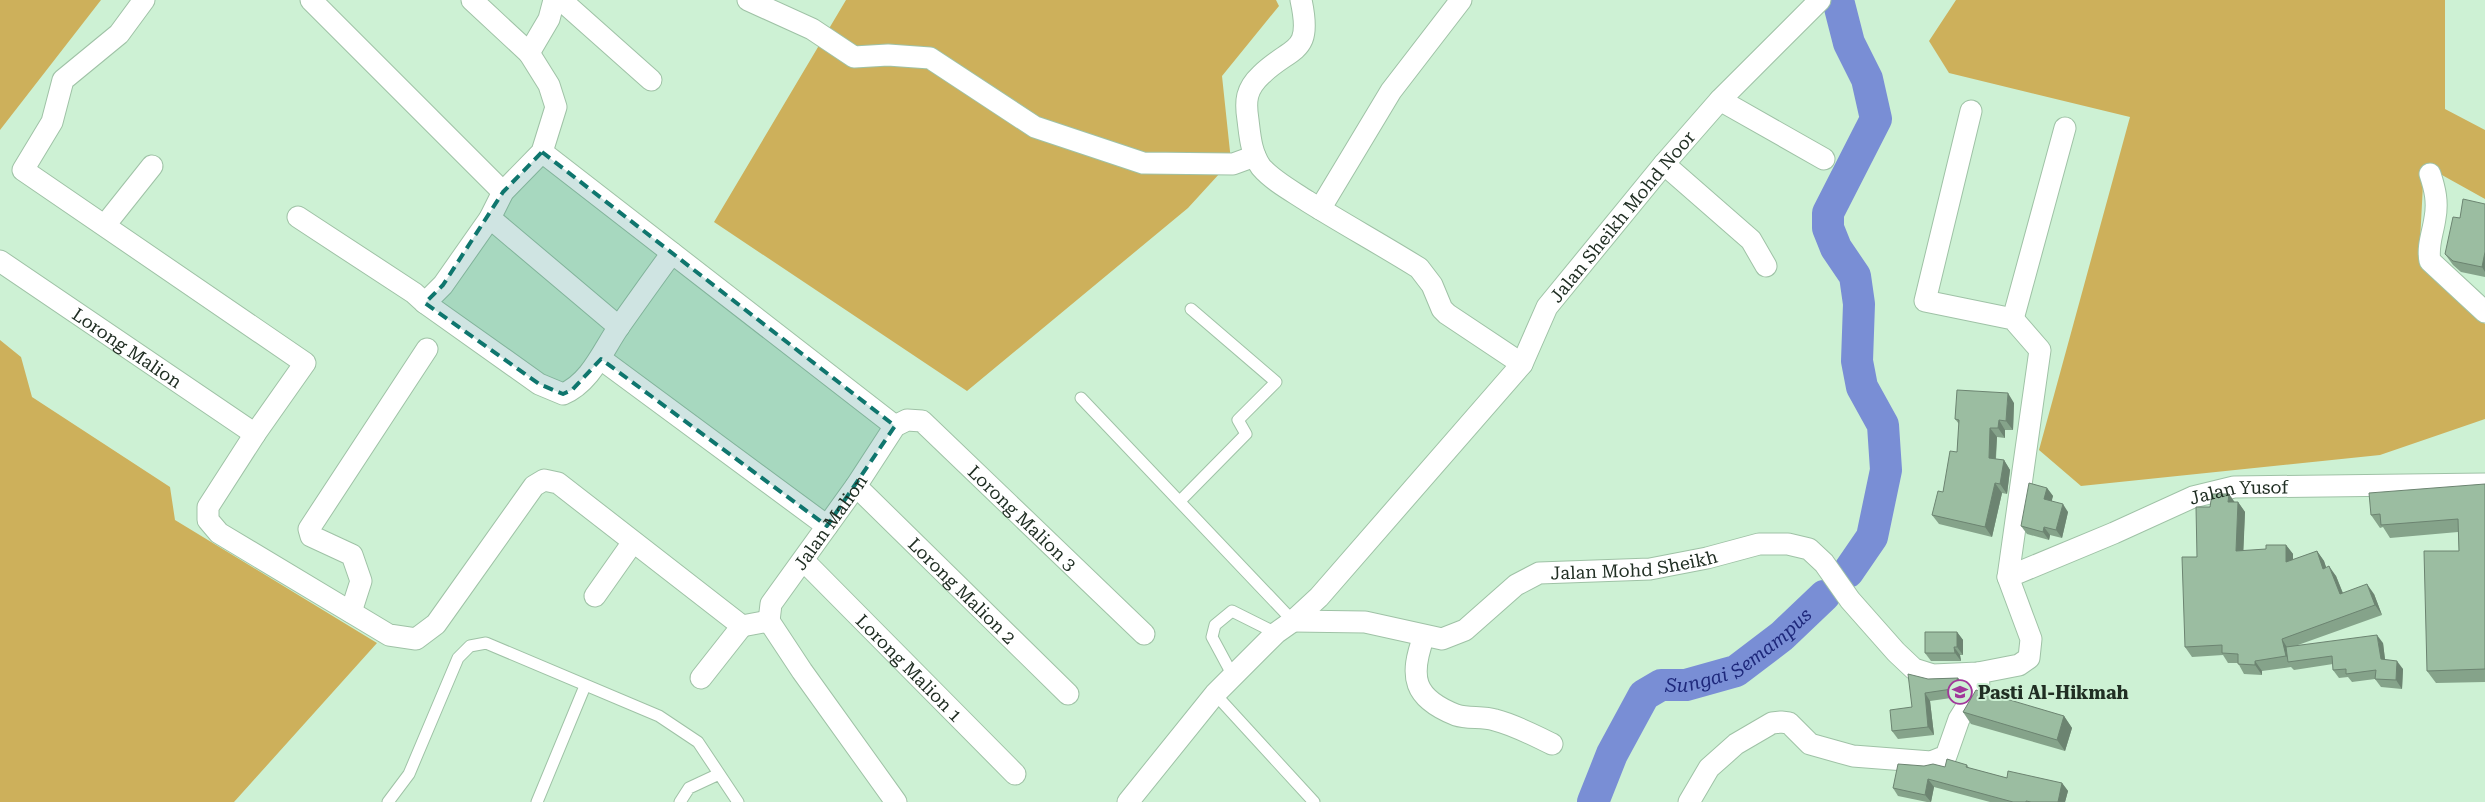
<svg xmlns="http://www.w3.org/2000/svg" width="2485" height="802" font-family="'Roboto Serif',serif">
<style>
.forest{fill:#cdb05b}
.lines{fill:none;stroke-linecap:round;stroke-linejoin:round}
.river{stroke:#798ed5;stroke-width:32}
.lane-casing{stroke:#9fc2a6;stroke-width:13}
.street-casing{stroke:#9fc2a6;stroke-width:23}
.lane{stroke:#fff;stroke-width:11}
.street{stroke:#fff;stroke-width:21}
.wall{fill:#85a38a}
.shaded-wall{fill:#6c8471}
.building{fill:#9bbda1;stroke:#6c8471}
.marked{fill:#0f766e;fill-opacity:0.2;stroke:#0f766e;stroke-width:4;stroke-dasharray:10 6;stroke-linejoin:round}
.labels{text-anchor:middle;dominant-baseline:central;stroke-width:4;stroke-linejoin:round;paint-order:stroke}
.street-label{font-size:18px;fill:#202e23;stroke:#cdf1d4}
.poi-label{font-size:18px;font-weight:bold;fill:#202e23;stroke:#cdf1d4;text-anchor:start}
.water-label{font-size:19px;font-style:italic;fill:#1e287b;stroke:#cdf1d4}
</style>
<rect width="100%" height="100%" fill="#cdf1d4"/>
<path class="forest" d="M0 0H101L0 130Z
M846 0H1276L1279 6 1222 76 1231 161 1188 208 967 391 714 222Z
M1956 0H2445V109L2485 130V199L2424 165 2419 261 2485 324V419L2380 455 2081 486 2039 450 2130 117 1949 73 1929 41Z
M0 340 21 357 32 397 170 487 175 520 377 643 234 802H0Z"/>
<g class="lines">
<g class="river">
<path d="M1839 4 1849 43 1867 79 1876 119 1828 213V228L1836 248 1855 276 1859 304 1857 361 1862 387 1883 425 1886 470 1872 537 1848 572"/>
<path id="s1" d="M1593 802 1612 754 1644 695 1661 685H1686L1736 671 1782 636 1824 596"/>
</g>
<g class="lane-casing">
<path id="lane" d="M1081 398 1293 621
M1180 501 1246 434 1238 420 1276 382 1191 309
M1233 676 1212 637 1215 625 1232 611 1276 633
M1215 694 1314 802
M388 802 409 774 458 658 470 646 486 643 659 716 698 742 738 802
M537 802 585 686
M680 802 689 788 719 774"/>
</g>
<g class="street-casing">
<g id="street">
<path d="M144 0 119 34 63 80 52 122 23 170 305 363 255 434 208 507V520L219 533 389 635 416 639 436 624 534 486 544 480 558 483 742 626 769 621"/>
<path d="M311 0 503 192"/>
<path d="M472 0 529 53 549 19 554 0"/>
<path d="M561 0 651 80"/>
<path d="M748 0 812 29 854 57 888 55 930 58 1035 127 1143 163 1233 164 1255 156"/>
<path d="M1301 0C1313 55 1292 45 1261 75 1246 89 1245 101 1248 120 1250 136 1251 153 1261 167 1273 181 1292 191 1307 201 1344 224 1382 245 1419 268L1432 285 1442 309 1447 314 1522 364"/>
<path d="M1720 100 1824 159"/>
<path d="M542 152 895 426"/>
<path d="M1664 164 1751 240 1766 266"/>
<path d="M2430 174C2435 189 2438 202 2435 218 2433 233 2427 246 2430 261L2485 312"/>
<path d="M1320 209 1391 91 1461 0"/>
<path d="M298 217 414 293 425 303 443 285 490 218 503 192 542 152 556 107 549 85 529 53"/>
<path d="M490 218 619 327"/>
<path d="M105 225 152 166"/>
<path id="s2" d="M0 261 255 434"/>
<path d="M425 303 539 384 563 394C592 382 604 347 621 324 638 300 655 276 672 253"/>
<path d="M2013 319 2065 128"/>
<path d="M601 359 827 526"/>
<path id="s3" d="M856 486 1068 694"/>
<path id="s4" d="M804 561 1015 774"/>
<path id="s5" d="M2008 577 2114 533 2193 497 2234 487 2485 484"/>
<path d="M595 596 633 542"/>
<path d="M351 612 361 581 352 555 311 536 309 529 427 349"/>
<path id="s6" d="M769 621 771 604 856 486 895 426 907 420 922 421 1144 634"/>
<path d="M769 621 802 671 896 802"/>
<path id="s7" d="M1293 621 1365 622 1442 639 1465 630 1516 585 1539 573 1650 569 1707 558 1759 544H1788L1809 549 1824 563 1850 600 1896 652 1914 669 1933 675 1978 673 2019 665 2029 658 2031 639 2008 577 2040 350 2013 319 1925 301 1971 111"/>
<path d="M1424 636C1409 677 1413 698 1456 715 1468 719 1483 716 1495 720 1515 725 1533 735 1552 744"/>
<path d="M701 678 742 626"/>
<path id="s8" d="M1128 802 1215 694 1276 633 1293 621 1319 597 1522 364 1547 307 1664 164 1720 100 1820 0"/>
<path d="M1689 802 1709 768 1736 744 1772 723 1781 722 1789 723 1810 744 1853 756 1931 762 1946 756 1959 719 1979 687 1978 673"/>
</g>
</g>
<use href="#lane" class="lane"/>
<use href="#street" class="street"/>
</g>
<path class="wall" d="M2485 204V277L2461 272 2453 265 2445 254 2460 218Z
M2014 403 2013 430H2005V438L1997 437 1996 459 2004 460 2010 470 2007 494 2002 493 1992 537 1939 524 1932 515 1943 492 1957 452 1959 424 1955 419Z
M2485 484V682L2436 683 2427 671 2459 551 2458 532 2390 538 2383 527 2380 528 2371 515Z
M2047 488 2053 496 2051 501 2068 512 2062 538 2050 535 2049 540 2027 534 2021 526Z
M2229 494 2234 502H2238L2245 512 2243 551 2266 549 2286 545 2293 554V560L2317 551 2324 561 2326 568 2336 576 2343 593 2374 594 2382 615 2298 645 2383 643 2385 660 2403 669 2402 689 2381 687 2375 679 2352 682 2348 677 2339 678 2333 670V664L2294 670 2291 667 2262 671V675L2244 674 2238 663H2228L2223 655 2192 657 2185 647 2197 557 2210 507Z
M1957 632 1963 640V655H1960L1961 661H1931L1925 653Z
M1958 678 1964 686 1958 697 1930 701 1934 735 1898 739 1892 731 1912 707 1928 679Z
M1963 712 2064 716 2072 728 2065 751 1971 724Z
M1967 765 1969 768 2007 778 2062 783 2068 791 2065 802H1990L1934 787 1931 802H1927L1898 796 1893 788 1924 766 1945 767Z"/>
<path class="shaded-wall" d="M2485 252V272L2482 267Z
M2008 393 2014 403 2013 430 2006 421Z
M1999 420 2005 430V438L1998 428Z
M1990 428 1997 437 1995 467 1989 458Z
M2004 460 2010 470 2007 494 2000 484Z
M1995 483 2002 493 1992 537 1985 527Z
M2047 488 2053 496 2050 508 2044 499Z
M2229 494 2236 504 2228 502Z
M2238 502 2245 512 2243 561 2236 551Z
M2063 504 2068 512 2062 538 2056 530Z
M2044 527 2050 535 2049 540 2043 532Z
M2286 545 2293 554V572L2286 562Z
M2317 551 2324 561 2330 578 2323 569Z
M2329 566 2336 576 2347 604 2340 594Z
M2367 584 2374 594 2382 615 2375 605Z
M1957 632 1963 640V655L1957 647Z
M2377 635 2383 643 2386 667 2381 659Z
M2282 639 2288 649 2290 662 2286 656Z
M1954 647 1960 655 1961 661 1955 653Z
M2255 661 2262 671V675L2255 665Z
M2397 661 2403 669 2402 689 2396 680Z
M1958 678 1964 686 1958 697 1952 689Z
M1925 693 1930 701 1934 735 1928 727Z
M2064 716 2072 728 2065 751 2057 740Z
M1928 779 1934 787 1931 802 1925 795Z
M2062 783 2068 791 2065 802H2058Z"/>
<path class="building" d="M2463 199 2485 204V252L2482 267 2453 261 2445 254 2453 217 2460 218Z
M1957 390 2008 393 2006 421 1999 420 1998 428H1990L1989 458 2004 460 2000 484 1995 483 1985 527 1932 515 1938 491 1943 492 1950 451 1957 452 1959 420 1955 419Z
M2029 483 2047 488 2044 499 2063 504 2056 530 2044 527 2043 532 2021 526Z
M2485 484V669L2427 671 2424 551H2459L2458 519 2381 525 2380 514 2371 515 2369 493Z
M2212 494H2229L2228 502H2238L2236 551 2266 549V545H2286V562L2317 551 2323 569 2329 566 2340 594 2367 584 2375 605 2282 639 2286 656 2255 661V665L2238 664V654L2222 653V645L2185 647 2182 557H2197L2196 507H2210Z
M1925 632H1957V647H1954L1955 653H1925Z
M2377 635 2381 659 2397 661 2396 680 2375 679 2376 670 2346 674V669L2333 670 2332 656 2288 662 2286 647Z
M1908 674 1928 679 1958 678 1952 689 1925 693 1928 727 1892 731 1890 710 1912 707Z
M1976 690 2064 716 2057 740 1963 712Z
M1947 759 1967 765 1966 767 2007 778 2008 771 2062 783 2058 802H2031L2026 801V802H2013L1928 779 1925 795 1893 788 1898 764 1924 766 1933 764 1945 767Z"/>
<path class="marked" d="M542 152 895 426 827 526 601 359 572 390 563 394 539 384 425 303 443 285 503 192Z"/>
<defs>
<g id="school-ring" transform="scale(1.25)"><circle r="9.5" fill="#cdf1d4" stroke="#a1389a" stroke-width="1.5"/><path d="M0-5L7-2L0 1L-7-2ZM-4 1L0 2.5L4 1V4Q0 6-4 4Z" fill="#a1389a"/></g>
</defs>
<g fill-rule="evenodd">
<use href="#school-ring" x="1960" y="692"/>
</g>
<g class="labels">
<g class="street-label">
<text stroke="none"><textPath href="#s8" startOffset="770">Jalan Sheikh Mohd Noor</textPath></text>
<text stroke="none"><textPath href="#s2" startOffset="154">Lorong Malion</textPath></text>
<text stroke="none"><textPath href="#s5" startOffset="248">Jalan Yusof</textPath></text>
<text stroke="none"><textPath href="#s6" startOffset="402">Lorong Malion 3</textPath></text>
<text stroke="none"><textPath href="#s6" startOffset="118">Jalan Malion</textPath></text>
<text stroke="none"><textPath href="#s7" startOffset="365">Jalan Mohd Sheikh</textPath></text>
<text stroke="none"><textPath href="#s3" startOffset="149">Lorong Malion 2</textPath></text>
<text stroke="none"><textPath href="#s4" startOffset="150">Lorong Malion 1</textPath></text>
</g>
<g class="poi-label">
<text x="1978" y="692">Pasti Al-Hikmah</text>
</g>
<g class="water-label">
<text stroke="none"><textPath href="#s1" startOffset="226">Sungai Semampus</textPath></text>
</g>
</g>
</svg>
